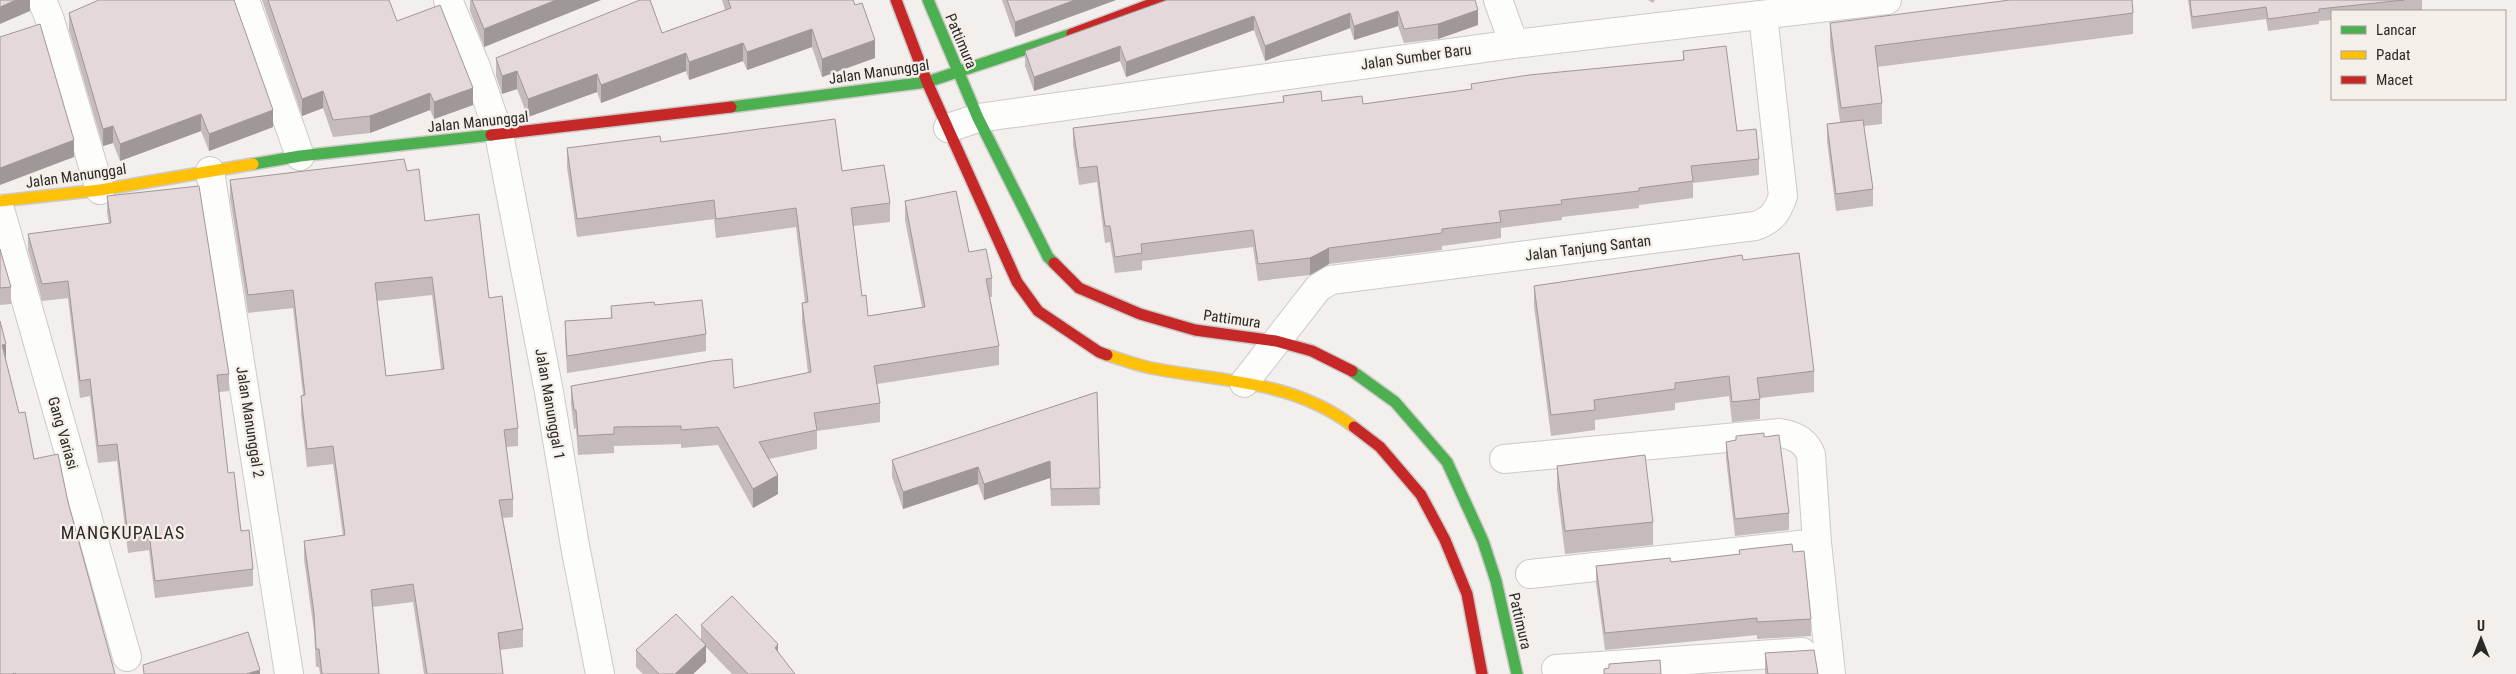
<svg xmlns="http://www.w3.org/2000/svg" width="2516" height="674" font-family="'Roboto Condensed',sans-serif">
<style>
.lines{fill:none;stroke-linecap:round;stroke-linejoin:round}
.street-casing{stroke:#cccac8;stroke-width:30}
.fast-casing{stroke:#cccac8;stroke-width:14}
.slow-casing{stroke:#cccac8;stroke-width:14}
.jam-casing{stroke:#cccac8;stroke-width:14}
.street{stroke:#fdfdfc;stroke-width:28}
.fast{stroke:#4caf50;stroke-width:11}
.slow{stroke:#ffc107;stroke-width:11}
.jam{stroke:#c62828;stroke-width:11}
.wall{fill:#c5babc;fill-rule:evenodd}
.shaded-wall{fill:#a09799}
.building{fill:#e5d8db;stroke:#a09799;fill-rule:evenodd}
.labels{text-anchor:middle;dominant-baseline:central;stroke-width:4.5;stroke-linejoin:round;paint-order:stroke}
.street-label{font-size:15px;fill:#2b2927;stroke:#f5efe9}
.quarter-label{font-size:18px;letter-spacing:1px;fill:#2b2927;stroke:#f5efe9}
</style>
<rect width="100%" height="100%" fill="#f2efec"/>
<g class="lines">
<g class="street-casing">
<path id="street" d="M42 0 50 20 100 190
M245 0 300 156
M448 0 476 67 499 134 549 392 575 546 600 674
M1498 0 1514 44
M948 128 978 118 1514 44 1887 0
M210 171 289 674
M0 209 127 657
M1244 383 1318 288 1331 280 1755 226C1772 220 1777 213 1783 196L1763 15
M1504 459 1780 433C1794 435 1806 441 1811 455L1817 543 1831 674
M1530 574 1817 543
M1556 669 1802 652"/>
</g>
<g class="fast-casing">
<path id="fast" d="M928 0 978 118 1048 257 1054 263
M731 107 927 82 1072 34
M253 164 300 156 491 135
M1352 371 1395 402 1447 462 1483 541 1496 581 1517 674"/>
</g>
<g class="slow-casing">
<path id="slow" d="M0 201 100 190 253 164
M1107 355C1121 359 1136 365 1151 368 1223 382 1293 380 1354 427"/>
</g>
<g class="jam-casing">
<path id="jam" d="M896 0 927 82 1017 282 1038 311 1099 352 1107 355
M1072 34 1162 0
M491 135 731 107
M1054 263 1079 288 1140 314 1195 330 1276 341 1312 351 1352 371
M1354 427 1380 447 1421 495 1445 540 1467 594 1482 674"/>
</g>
<use href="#street" class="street"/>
<use href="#fast" class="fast"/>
<use href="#slow" class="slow"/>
<use href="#jam" class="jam"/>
</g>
<path class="wall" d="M262 0H389L397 21 473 105 434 119 430 110 370 133 333 137 323 108 302 116Z
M470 0H601L484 47 470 11Z
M722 0H853L875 58 822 77 812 47 747 70 743 61 689 80 686 71 601 103 597 92 528 117 517 89 502 94 496 76V58L662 33 725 10Z
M1002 0H1116L1015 37Z
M1167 0H1475L1478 25 1438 39 1404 43 1398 26 1354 40 1350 28 1265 61 1254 30 1126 77 1120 61 1034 91 1025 66V51Z
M1648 0H1655L1653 3Z
M2188 0H2422V10L2411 11H2332V20L2319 21V24L2268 31 2266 19 2192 29Z
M69 13 273 127 209 151 201 131 120 161 113 143 103 146 69 30Z
M2133 13V34L1877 67 1882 103V124L1864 126 1873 189V206L1836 211 1827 141V124L1840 122 1830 44V23Z
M1683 51 1737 131 1759 159V175L1693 183V198L1639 205V208L1562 217V220L1501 228V238L1442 246V250L1329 264 1310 275 1258 281 1253 247 1142 261V270L1115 273 1110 242 1105 243 1097 182 1079 185 1073 145V128L1283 103V96L1322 101 1363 104 1471 90V84L1683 60Z
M661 142 842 171 890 203V222L853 226 862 296 868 316 922 307 905 220V201L969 252 992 278V297H990L999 346V365L877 384 880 403V422L817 431V449L769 459 778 494 753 508 718 445 681 448V444L614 446V453L578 455 576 428 574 429 571 404V386L734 388 808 373 802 322V303H805L796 227 716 238 714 219 577 237 567 167V148Z
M407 171 425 221 489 298 518 428V446L506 447 513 499V517L503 518 523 629V647L500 650 503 674H424L413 602 373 607 379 674H320L319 667H316L314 631 304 559V541L343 536 333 464 307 467 301 414V396L303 395 293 308 248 313 230 198V180ZM432 295 441 370 386 376 377 301Z
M107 196 229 374V391L219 392 228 473 241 531 253 569V586L155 598 149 550 128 553 117 461 98 463 90 396 80 398 68 298 42 301 28 250V234L109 224 107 213Z
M0 249 11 287V304L0 305Z
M1743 260 1814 371V392L1760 398V419L1732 422 1729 396 1675 403V410L1595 420V430L1551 436 1534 306V286Z
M655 305 706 334V351L567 373 565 338V321L611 318V306Z
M1097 392 1100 505 1051 506 1050 478 984 500 978 484 903 509 892 477V460Z
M1736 436 1789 513V530L1735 536 1726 459V442L1736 441Z
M1557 466 1653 522V545L1565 554 1557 489Z
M1739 550 1793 552 1811 619V636L1757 639V635L1605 650 1596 583V566L1671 562 1739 554Z
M701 625 778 653 795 674H732L706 647V662L693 674H643L636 667V650L701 640Z
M1765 653 1818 674H1765Z"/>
<path class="shaded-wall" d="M16 0H30V11L0 24V7Z
M556 0H601L484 47V29Z
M1075 0H1116L1015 37V22Z
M1478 10V25L1438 39V24Z
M1398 11V26L1354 40V26Z
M1350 13V28L1265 61V46Z
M1254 16V30L1126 77V62Z
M812 29V47L747 70V52Z
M875 40V58L822 77V59Z
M743 43V61L689 80V62Z
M1120 46V61L1034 91V77Z
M686 53V71L601 103V85Z
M517 71V89L502 94V76Z
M597 74V92L528 117V99Z
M473 88V105L434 119V102Z
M323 91V108L302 116V99Z
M430 93V110L370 133V116Z
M273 110V127L209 151V134Z
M201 114V131L120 161V144Z
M113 126V143L103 146V129Z
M74 140V157L0 185V168Z
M1329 248V264L1310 275V258Z
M6 344V361L2 345Z
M1050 461V478L984 500V484Z
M978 467V484L903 509V492Z
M778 475V494L753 508V489Z
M778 644V661L775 648Z
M706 645V662L693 674H675Z
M260 670V674H246Z"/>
<path class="building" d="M0 0H16L0 7Z
M99 0H234L273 110 209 134 201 114 120 144 113 126 103 129 69 13Z
M268 0H389L397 21 440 5 473 88 434 102 430 93 370 116 333 120 323 91 302 99Z
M472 0H556L484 29Z
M640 0H650L662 33 731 8 728 0H853L855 5 862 3 875 40 822 59 812 29 747 52 743 43 689 62 686 53 601 85 597 74 528 99 517 71 502 76 496 58Z
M1007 0H1075L1015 22Z
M1167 0H1475L1478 10 1438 24 1404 29 1398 11 1354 26 1350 13 1265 46 1254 16 1126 62 1120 46 1034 77 1025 51Z
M2010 0H2132L2133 13 1875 46 1882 103 1841 108 1830 23Z
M2190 0H2404L2319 9V12L2268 19 2266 7 2192 17Z
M40 24 74 140 0 168V37Z
M1726 46 1737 131 1756 129 1759 159 1691 166 1693 181 1639 188V191L1561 200 1562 204 1499 211 1501 222 1442 229V233L1329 248 1310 258 1258 264 1253 230 1141 244 1142 253 1115 257 1110 226H1105L1097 166 1079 168 1073 128 1284 102 1283 96 1321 91 1322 101 1362 96 1363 104 1472 89 1471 84 1529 75 1684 60 1683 51Z
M835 119 842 171 884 165 890 203 851 208 862 296 866 295 868 316 925 307 905 201 956 191 969 252 986 249 992 278 986 279 999 346 874 366 880 403 814 413 817 430 759 442 778 475 753 489 718 427 681 430V426L614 427V434L578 436 576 410H574L571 386 712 361 732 359 734 388 811 372 802 303 808 302 796 208 716 219 714 200 577 219 567 148 660 136 661 142Z
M1863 120 1873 189 1836 194 1827 124Z
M404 159 407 171 419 169 425 221 479 214 489 298 502 296 518 428 504 430 513 499 499 500 523 629 498 633 503 674H427L413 584 371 590 379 674H322L319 649H316L314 613 304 541 345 535 333 446 307 449 301 396 305 395 293 290 248 295 230 180ZM432 277 444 369 386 376 375 283Z
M199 186 229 374 217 375 228 473 234 472 241 531 249 530 253 569 155 581 149 533 128 536 117 444 98 446 90 379 80 381 68 281 42 284 28 234 111 223 107 196Z
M0 249 11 287 0 288Z
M1799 253 1814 371 1757 378 1760 399 1732 402 1729 376 1675 383V389L1594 400 1595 410 1551 415 1534 286 1742 255 1743 260Z
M702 300 706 334 567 356 565 321 612 318 611 306 654 302 655 305Z
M0 321 6 344 2 345 19 413 25 412 34 459 58 454 68 502 115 674H16L15 673 12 674H0Z
M1097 392 1100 488 1051 489 1050 461 984 484 978 467 903 492 892 460Z
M1764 433V437L1779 435 1789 513 1735 519 1726 442 1736 440V436Z
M1645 455 1653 522 1565 531 1557 466Z
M1792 544 1793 552 1804 551 1811 619 1757 622V618L1605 633 1596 566 1670 558 1671 562 1740 554 1739 550Z
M732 596 778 644 775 648 795 674H748L701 625Z
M676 614 706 645 675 674H659L636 650Z
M248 632 260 670 246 674H144L143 665Z
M1814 650 1818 674H1768L1765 653Z
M1660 660 1661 674H1604V669L1609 668V664Z"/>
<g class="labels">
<g class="street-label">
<text transform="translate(961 41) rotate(67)">Pattimura</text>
<text transform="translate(1416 57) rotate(-8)">Jalan Sumber Baru</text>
<text transform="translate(879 72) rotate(-8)">Jalan Manunggal</text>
<text transform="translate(478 122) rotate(-6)">Jalan Manunggal</text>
<text transform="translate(76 176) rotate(-8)">Jalan Manunggal</text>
<text transform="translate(1588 248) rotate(-7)">Jalan Tanjung Santan</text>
<text transform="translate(1232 319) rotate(8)">Pattimura</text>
<text transform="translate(550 404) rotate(80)">Jalan Manunggal 1</text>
<text transform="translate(250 422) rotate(81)">Jalan Manunggal 2</text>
<text transform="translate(63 433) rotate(74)">Gang Variasi</text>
<text transform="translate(1520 621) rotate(77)">Pattimura</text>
</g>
<g class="quarter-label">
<text x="123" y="532">MANGKUPALAS</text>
</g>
</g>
<rect x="2331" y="10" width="175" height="90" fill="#f5efe9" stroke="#a4a09b"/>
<rect x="2341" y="26" width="25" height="8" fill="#4caf50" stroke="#a4a09b"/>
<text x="2376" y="35" font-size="15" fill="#2b2927">Lancar</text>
<rect x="2341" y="51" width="25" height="8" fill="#ffc107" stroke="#a4a09b"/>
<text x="2376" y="60" font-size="15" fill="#2b2927">Padat</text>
<rect x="2341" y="76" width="25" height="8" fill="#c62828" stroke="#a4a09b"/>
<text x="2376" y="85" font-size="15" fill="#2b2927">Macet</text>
<g transform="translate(2481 639)" stroke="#f5efe9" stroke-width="4" paint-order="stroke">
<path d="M0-4L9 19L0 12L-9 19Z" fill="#2b2927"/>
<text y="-8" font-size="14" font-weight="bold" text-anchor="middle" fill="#2b2927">U</text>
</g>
</svg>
